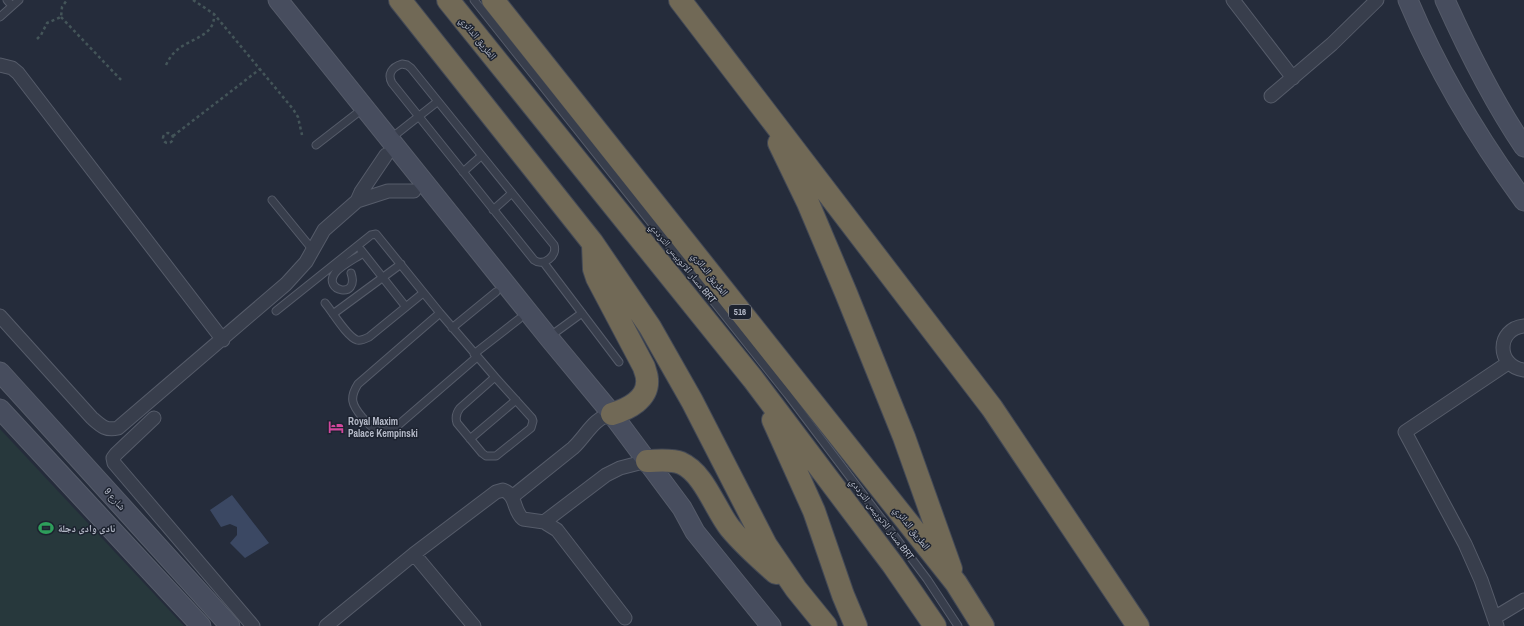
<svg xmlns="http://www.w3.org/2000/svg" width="1524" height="626" font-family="'Archivo Narrow','Noto Naskh Arabic',sans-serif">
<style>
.green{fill:#27383c}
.water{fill:#3b4863}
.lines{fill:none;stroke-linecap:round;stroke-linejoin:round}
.lane-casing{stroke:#565c6a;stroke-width:9}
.street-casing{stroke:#565c6a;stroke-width:15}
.secondary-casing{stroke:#565c6a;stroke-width:21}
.highway-casing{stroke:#434956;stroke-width:24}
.path{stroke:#445559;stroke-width:2.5;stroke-dasharray:3 3;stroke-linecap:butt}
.lane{stroke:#383e4c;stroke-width:7}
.street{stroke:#383e4c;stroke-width:13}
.secondary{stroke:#474d5e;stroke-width:19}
.highway{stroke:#716956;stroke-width:22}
.labels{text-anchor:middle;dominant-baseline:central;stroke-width:3;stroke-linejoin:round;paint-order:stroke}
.shield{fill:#1d2330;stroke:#878c9a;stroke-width:1}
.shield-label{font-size:9px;font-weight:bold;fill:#b4b9c7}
.street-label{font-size:10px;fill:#b4b9c7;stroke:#1d2330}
.poi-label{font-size:10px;font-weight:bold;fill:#b4b9c7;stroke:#1d2330;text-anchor:start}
</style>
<rect width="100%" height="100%" fill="#252c3b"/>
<path class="green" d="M0 429 184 626H0Z"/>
<path class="water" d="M232 495 269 543 245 558 230 543 237 535V527L230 524 221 527 210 510Z"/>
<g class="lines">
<g class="lane-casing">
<path id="lane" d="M7 0 12 6
M474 0 788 395 927 579 958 626
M0 17 19 0
M402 64 407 65 411 68 554 245C558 256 543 267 534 260L392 83C387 74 392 67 402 64Z
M390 139 437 102
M316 145 356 114
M463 172 481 156
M272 200 312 249
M493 210 512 193
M361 250 406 307
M544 263 619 362
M351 273C360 300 322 291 335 273 340 266 356 258 363 253
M325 303C332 311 347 337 357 340 361 341 365 339 369 337L423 293
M276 311 371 235 376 234 440 313 495 377 460 408C456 413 455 417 457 423L482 453 486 456H496L531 428 533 421 532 418 495 377
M440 313 358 384C349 398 352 405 362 417 374 430 378 436 396 427L477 357
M333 314 401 264
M452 328 496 292
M549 337 582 313
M474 354 519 319
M470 439 516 400"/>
</g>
<g class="street-casing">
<path id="street" d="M1233 0 1293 78
M0 65 12 68 18 73 223 340
M1271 96 1332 44 1377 0
M357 201 388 191H414
M0 316 92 418C101 426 106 431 118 428L286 284 306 262 324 230 357 201 361 192 386 155
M1524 326C1496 329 1496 366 1524 370
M154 418 116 454 113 458 114 463 253 626
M512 497 573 448C586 436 594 417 612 414
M544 522 606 475 620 468 647 461
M414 554 474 626
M1494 618 1524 600
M326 626 414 554 496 492 503 490C517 495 513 511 523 519L544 522 557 530 625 618
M1497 626 1481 580 1465 544 1405 432 1508 363"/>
</g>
<g class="secondary-casing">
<path id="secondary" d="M278 0 549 338 612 414 682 508 695 532 771 626
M1408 0C1438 72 1478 138 1524 201
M1445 0C1468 51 1493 101 1524 147
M0 372 230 626
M0 409 201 626"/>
</g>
<g class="highway-casing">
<path id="highway" d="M400 0 592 242 650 327 692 401 766 545 796 589 826 626
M448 0 753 379 893 565 935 626
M493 0 956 583 983 626
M680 0 992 408 1138 626
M779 143 808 203 846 293 904 437 951 569
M593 245 594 269 597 278 644 367C645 371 647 375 647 379 649 399 628 409 612 414
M773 420 814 511 843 595 856 626
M647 461C658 461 671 459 681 463 704 473 715 509 730 528 744 545 760 559 776 573"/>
</g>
<path class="path" d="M193 0 214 14 293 109 298 117 302 135
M61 17 123 82
M37 39 41 35 47 23 61 17 62 7 67 0
M166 65C169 59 172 54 177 50 191 38 215 36 214 15
M163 138a5 5 0 1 1 10 0a5 5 0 1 1-10 0Z
M173 136 260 69"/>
<use href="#lane" class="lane"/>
<use href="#street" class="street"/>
<use href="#secondary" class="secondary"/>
<use href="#highway" class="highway"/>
</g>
<defs>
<g id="hotel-bare" transform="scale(1.2)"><path d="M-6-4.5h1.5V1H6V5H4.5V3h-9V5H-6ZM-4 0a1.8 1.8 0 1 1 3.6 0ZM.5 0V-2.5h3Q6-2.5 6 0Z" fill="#d1479c" stroke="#1d2330" stroke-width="2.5" paint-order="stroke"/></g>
<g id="stadium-bare" transform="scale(1.2)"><path d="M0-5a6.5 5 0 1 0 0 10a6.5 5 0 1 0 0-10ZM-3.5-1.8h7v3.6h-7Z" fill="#2e9e5b" stroke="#1d2330" stroke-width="2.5" paint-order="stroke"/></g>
</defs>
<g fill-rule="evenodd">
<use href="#hotel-bare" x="336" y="427"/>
<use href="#stadium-bare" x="46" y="528"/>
</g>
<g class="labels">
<rect class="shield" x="729" y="305" width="22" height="14" rx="3"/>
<g class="shield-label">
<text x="740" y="312">516</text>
</g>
<g class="street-label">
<text transform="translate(478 38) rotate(51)">الطريق الدائري</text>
<text transform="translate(683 263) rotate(51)">مسار الاتوبيس الترددي BRT</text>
<text transform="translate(710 274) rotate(52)">الطريق الدائري</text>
<text transform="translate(115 499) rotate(48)">شارع 9</text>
<text transform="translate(882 519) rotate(53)">مسار الاتوبيس الترددي BRT</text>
<text transform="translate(912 528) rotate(52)">الطريق الدائري</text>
</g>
<g class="poi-label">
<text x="348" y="421">Royal Maxim<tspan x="348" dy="12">Palace Kempinski</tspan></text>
<text x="58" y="528">نادى وادى دجلة</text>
</g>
</g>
</svg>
